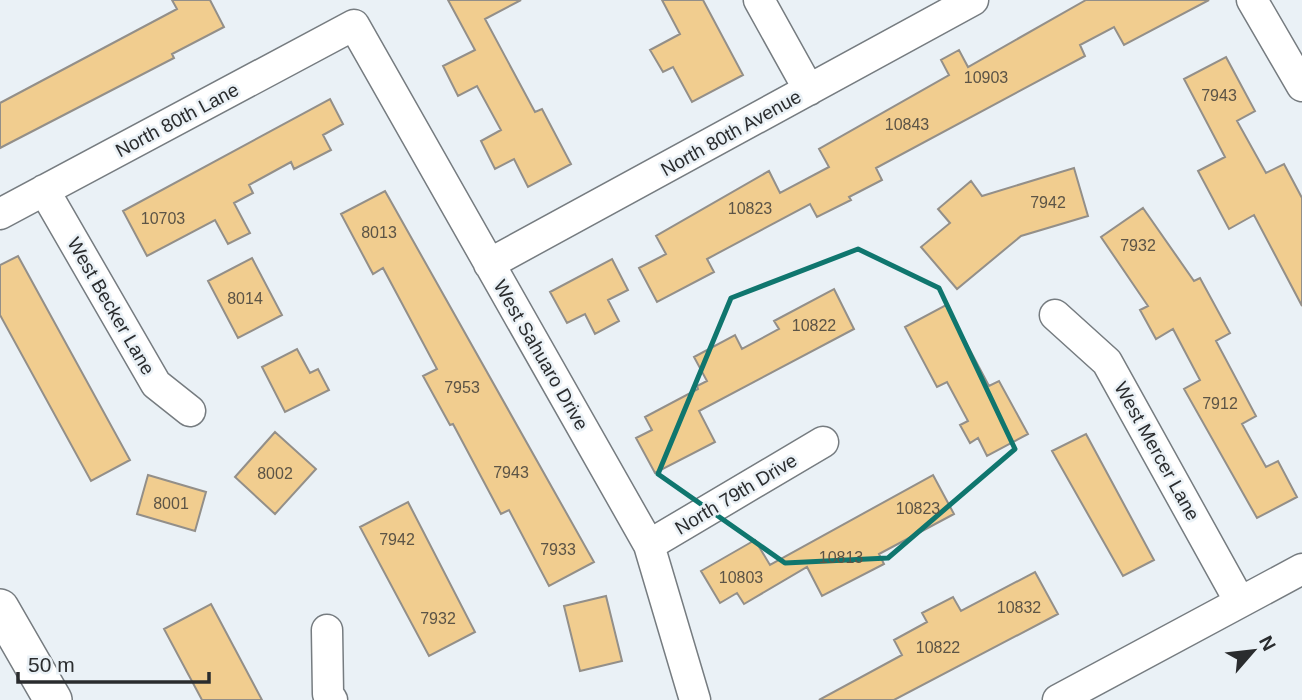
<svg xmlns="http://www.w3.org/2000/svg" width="1302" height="700" font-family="Arial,sans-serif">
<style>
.building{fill:#f1cd8f;stroke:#938f89;stroke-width:2}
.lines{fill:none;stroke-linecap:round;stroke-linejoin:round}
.minor-casing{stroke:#767c80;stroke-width:33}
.major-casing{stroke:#767c80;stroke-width:40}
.minor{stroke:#fff;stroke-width:30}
.major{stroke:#fff;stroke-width:37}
.marked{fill:none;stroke:#0f766e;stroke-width:5;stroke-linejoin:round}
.labels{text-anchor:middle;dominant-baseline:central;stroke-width:5;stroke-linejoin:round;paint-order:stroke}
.number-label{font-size:16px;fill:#5c5446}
.street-label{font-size:19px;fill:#2a2c2e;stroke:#eaf1f6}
</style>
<rect width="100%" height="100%" fill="#eaf1f6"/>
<path class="building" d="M172 0H210L224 27 172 54 174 58 0 148V103L177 9Z
M448 0H521L485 19 535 112 542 109 571 164 528 187 514 159 495 169 481 141 501 130 477 86 458 96 443 66 475 50Z
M662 0H703L743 75 692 102 673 67 663 72 650 50 680 34Z
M1086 0H1209L1124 45 1114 27 1080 45 1085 56 876 168 882 180 849 197 851 200 817 217 810 204 707 259 714 272 657 302 639 268 666 254 656 236 769 171 780 193 829 167 819 149 949 75 941 60 959 50 968 67Z
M1226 57 1255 111 1237 121 1266 173 1284 164 1302 198V306L1254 215 1229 229 1198 171 1225 157 1184 79Z
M330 99 343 124 323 135 331 150 294 169 291 162 249 185 253 193 234 203 250 233 228 244 215 220 147 256 123 211Z
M1074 168 1088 216 1021 236 957 289 921 247 950 223 938 209 971 181 982 196Z
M385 191 594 562 549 586 509 510 501 514 453 424 450 425 423 376 437 369 383 268 373 274 341 214Z
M1143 208 1194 281 1200 278 1230 333 1216 341 1256 416 1242 424 1266 467 1278 461 1297 497 1257 518 1184 389 1200 380 1173 329 1156 339 1140 310 1148 306 1101 237Z
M18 256 130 460 91 481 0 315V265Z
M252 258 282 315 238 338 208 281Z
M612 259 628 290 608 300 619 321 595 334 585 314 567 323 550 292Z
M834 289 854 329 699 411 715 442 655 473 636 438 652 430 645 417 698 389 697 386 707 381 694 357 735 335 742 349 779 329 774 321Z
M946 305 989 386 999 381 1028 434 987 456 978 438 970 443 960 425 968 421 947 382 937 387 905 327Z
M297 349 310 373 318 369 329 390 285 412 262 367Z
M275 432 316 469 275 514 235 477Z
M1086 434 1154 560 1123 576 1052 451Z
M148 475 206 492 195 531 137 514Z
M933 475 954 514 879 554 884 564 822 596 807 567 744 604 737 593 720 603 701 571 755 540 770 565Z
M408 502 475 632 429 656 360 527Z
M1035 572 1058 614 894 700H819L902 655 894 640 927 622 922 613 953 597 961 611Z
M606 596 622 661 580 671 564 606Z
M211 604 262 700H202L164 629Z"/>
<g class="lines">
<g class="minor-casing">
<path id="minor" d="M759 0 809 90
M1252 0 1302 86
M44 190 156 384 190 411
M0 214 354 25 649 545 695 700
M489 264 973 0
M1055 315 1107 362 1240 602
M649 545 823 442
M327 630 328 694 332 700
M1058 700 1302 569"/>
</g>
<g class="major-casing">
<path id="major" d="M0 608 53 700"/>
</g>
<use href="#minor" class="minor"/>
<use href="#major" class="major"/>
</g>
<path class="marked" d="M858 249 939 288 1015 449 888 558 785 563 658 474 731 298Z"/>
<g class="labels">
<g class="number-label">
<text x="986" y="77">10903</text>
<text x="1219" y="95">7943</text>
<text x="907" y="124">10843</text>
<text x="1048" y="202">7942</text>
<text x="750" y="208">10823</text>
<text x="163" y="218">10703</text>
<text x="379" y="232">8013</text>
<text x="1138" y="245">7932</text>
<text x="245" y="298">8014</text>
<text x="814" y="325">10822</text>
<text x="462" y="387">7953</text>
<text x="1220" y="403">7912</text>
<text x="511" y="472">7943</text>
<text x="275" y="473">8002</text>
<text x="171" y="503">8001</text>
<text x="918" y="508">10823</text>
<text x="397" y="539">7942</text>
<text x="558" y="549">7933</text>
<text x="841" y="557">10813</text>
<text x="741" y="577">10803</text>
<text x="1019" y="607">10832</text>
<text x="438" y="618">7932</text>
<text x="938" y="647">10822</text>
</g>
<g class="street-label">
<text transform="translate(177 120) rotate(-28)">North 80th Lane</text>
<text transform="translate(731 133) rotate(-29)">North 80th Avenue</text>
<text transform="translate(111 306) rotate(60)">West Becker Lane</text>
<text transform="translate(541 355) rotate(60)">West Sahuaro Drive</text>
<text transform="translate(1157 451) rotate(61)">West Mercer Lane</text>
<text transform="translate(736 494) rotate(-31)">North 79th Drive</text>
</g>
</g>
<g transform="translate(1253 651) rotate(62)" stroke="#eaf1f6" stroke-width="5" paint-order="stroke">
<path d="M0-5L12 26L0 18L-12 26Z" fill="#2a2c2e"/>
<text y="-10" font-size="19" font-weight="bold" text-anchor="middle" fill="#2a2c2e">N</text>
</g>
<path d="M18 672v10h191v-10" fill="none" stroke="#2a2c2e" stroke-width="3.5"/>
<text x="28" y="672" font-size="21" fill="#2a2c2e" stroke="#eaf1f6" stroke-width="5" paint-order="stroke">50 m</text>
</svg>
